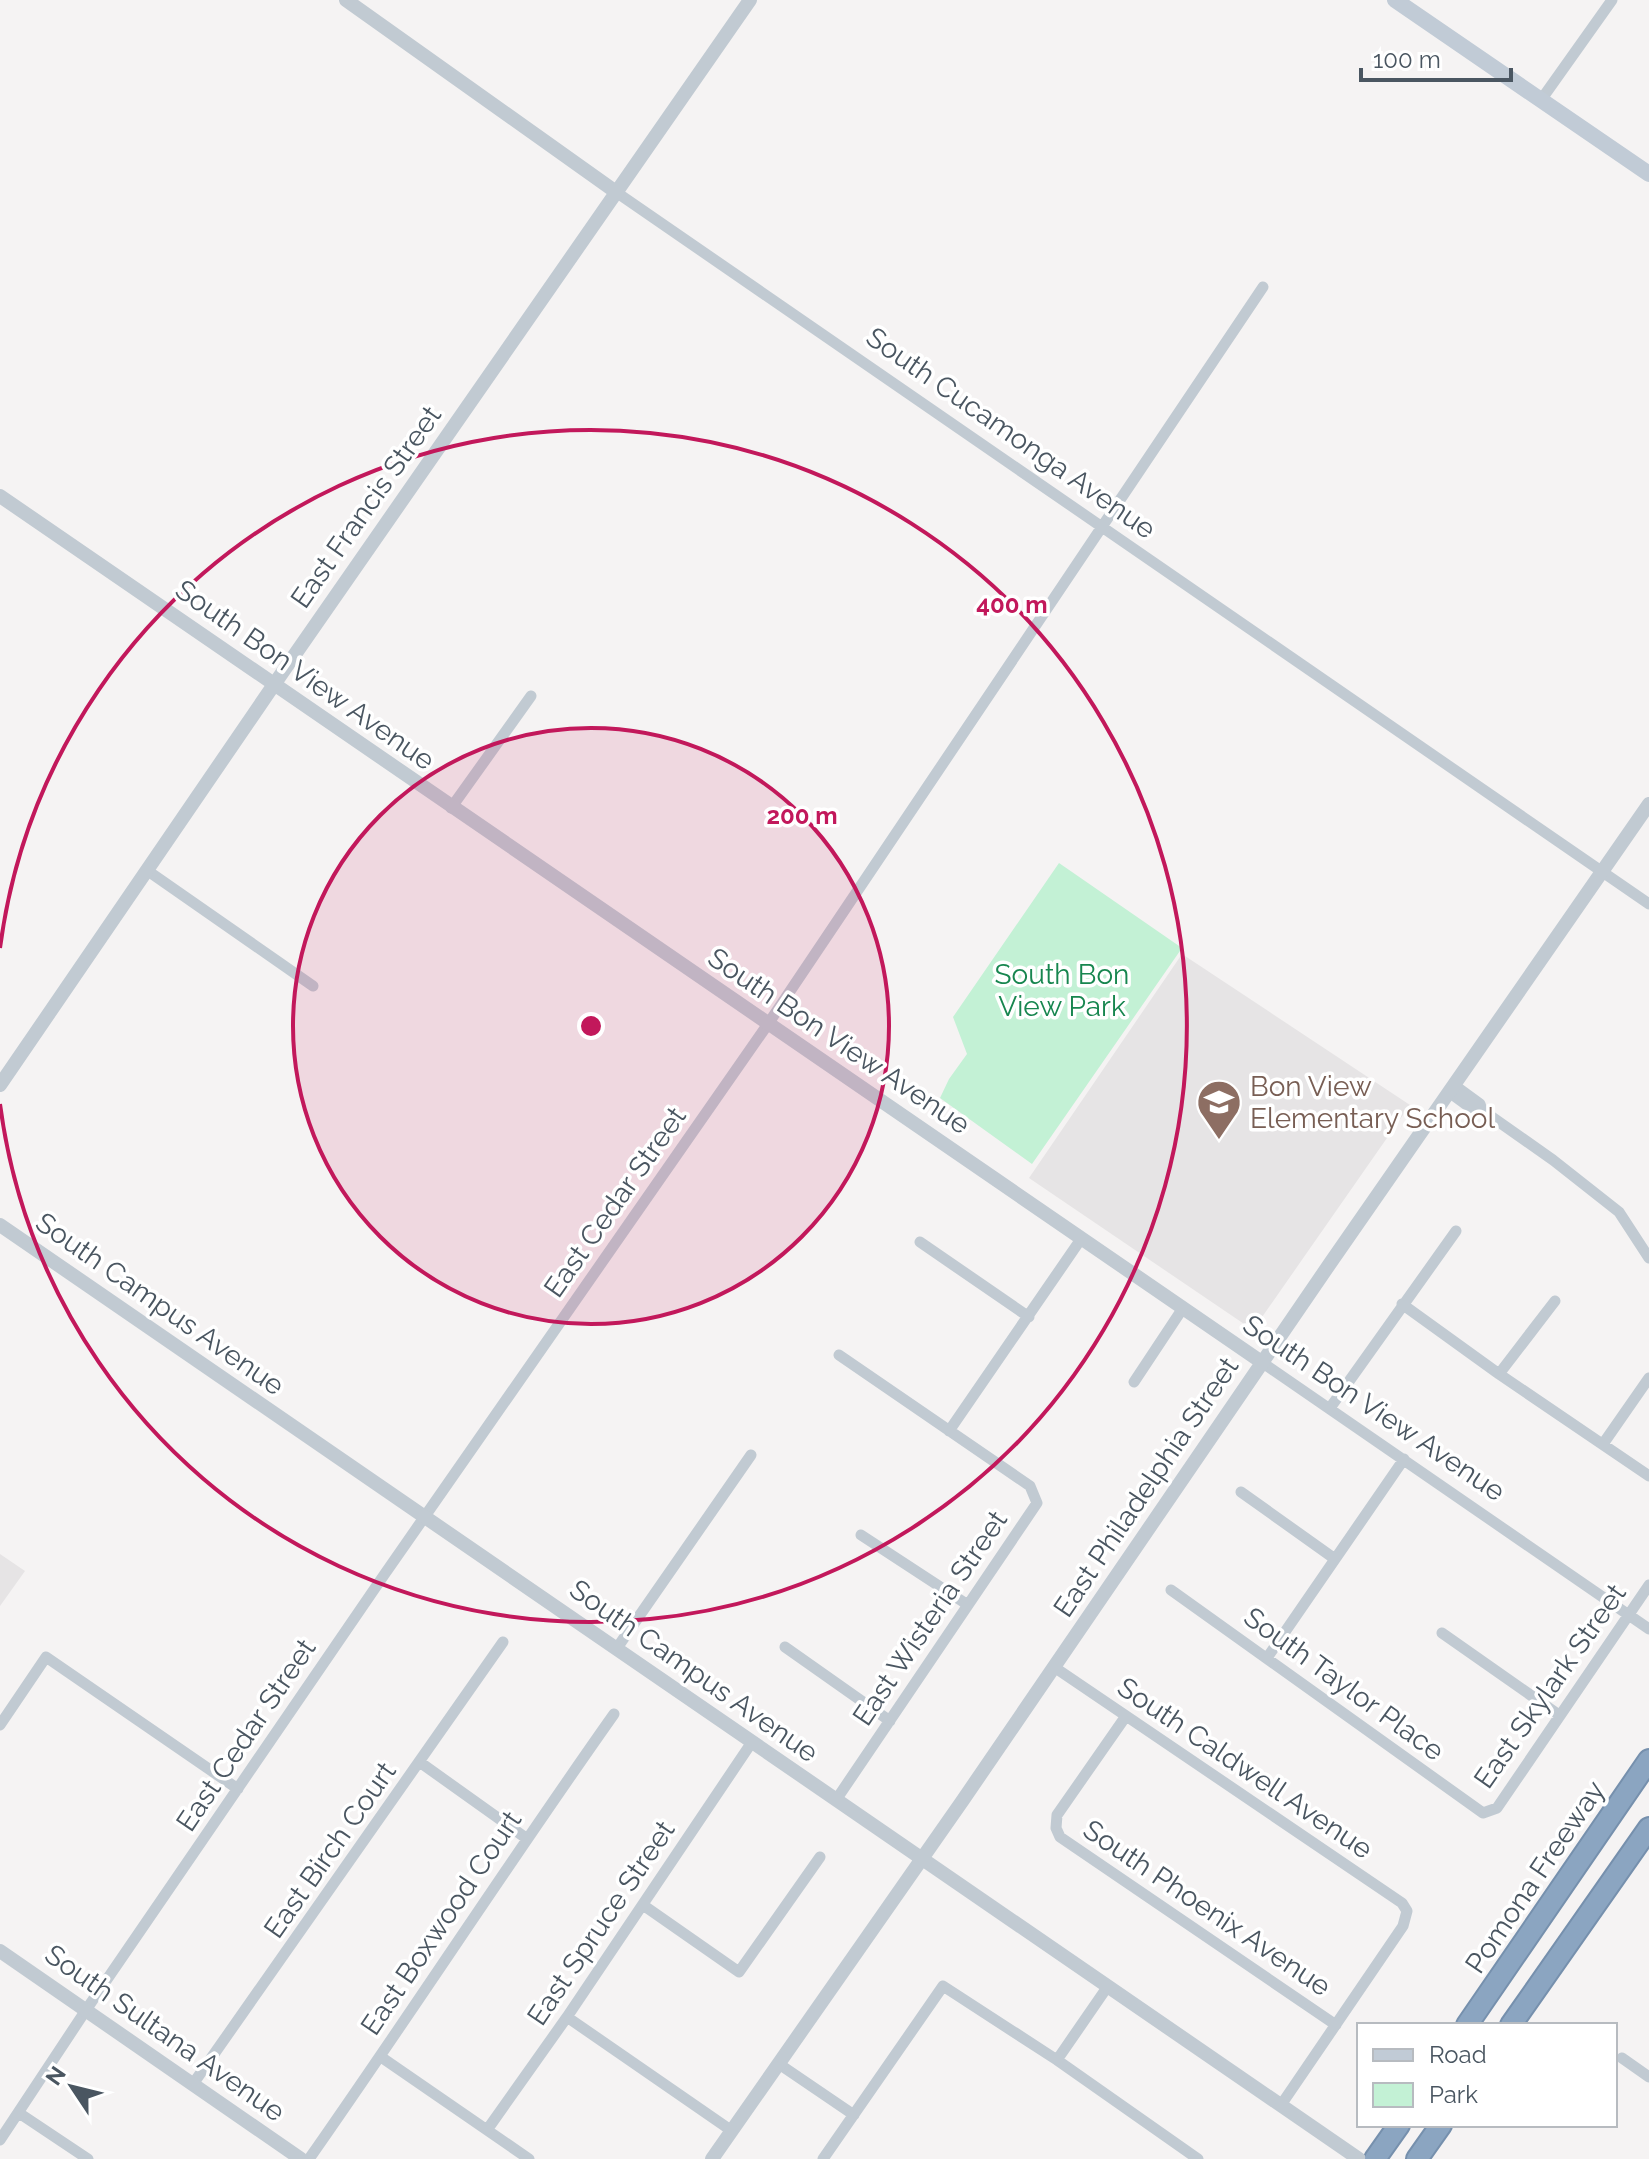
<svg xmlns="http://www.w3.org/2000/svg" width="1649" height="2159" font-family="Raleway,sans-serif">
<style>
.education{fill:#e6e4e5}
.green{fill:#c3f1d5}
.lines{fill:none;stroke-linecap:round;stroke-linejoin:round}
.motorway-casing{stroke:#7690ad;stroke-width:24}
.minor{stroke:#c1cad2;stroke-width:11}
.tertiary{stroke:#c1cad2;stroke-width:14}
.secondary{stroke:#c1cbd6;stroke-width:16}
.motorway{stroke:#8ba5c1;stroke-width:20}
.ring{fill:none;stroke:#c2185b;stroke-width:4}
.labels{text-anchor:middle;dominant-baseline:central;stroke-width:7;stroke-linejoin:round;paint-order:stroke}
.street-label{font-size:28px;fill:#4a5661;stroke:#fff}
.park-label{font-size:28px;fill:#17864f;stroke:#fff}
.education-label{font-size:28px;fill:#785e54;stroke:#fff;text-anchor:start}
.centre{fill:#c2185b;stroke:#fff;stroke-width:4}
.ring-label{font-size:24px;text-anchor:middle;font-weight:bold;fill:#c2185b;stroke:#fff;stroke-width:7;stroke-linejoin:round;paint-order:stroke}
</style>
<rect width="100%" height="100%" fill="#f5f3f3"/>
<path class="education" d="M1182 954 1410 1105 1253 1330 1029 1178Z
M0 1554 25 1571 0 1606Z"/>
<path class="green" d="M1059 863 1182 948 1032 1164 940 1098 949 1079 967 1054 953 1017Z"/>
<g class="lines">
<g class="motorway-casing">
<path id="motorway" d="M1467 2025 1649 1760
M1511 2025 1649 1828
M1375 2159 1399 2125
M1417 2159 1441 2125"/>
</g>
<path class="minor" d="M1541 100 1612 0
M616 192 1649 904
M451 808 531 696
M148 871 313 986
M1454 1085 1480 1104 1482 1110
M1449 1092 1475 1111 1482 1110 1553 1160 1619 1212 1649 1258
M920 1242 1029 1317
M1402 1304 1499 1374 1649 1476
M1263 1363 1649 1629
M1499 1374 1555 1301
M1134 1382 1183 1308
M1330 1408 1456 1231
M949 1431 1081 1239
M1603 1444 1649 1378
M1241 1492 1335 1559
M861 1535 968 1605
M1171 1590 1483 1813 1497 1808 1649 1585
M1442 1633 1559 1715
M785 1647 890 1721
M617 1648 751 1455
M1267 1658 1404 1459
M1054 1667 1402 1903 1407 1911 1403 1926 1281 2105
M1126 1716 1057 1815 1056 1828 1060 1837 1336 2025
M0 1725 46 1657 238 1789
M421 1763 526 1838
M836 1800 1037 1503 1030 1486 839 1355
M643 1905 739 1972 820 1857
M567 2017 732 2131
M381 2057 529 2159
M1622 2058 1649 2077
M1057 2060 1108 1986
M779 2064 854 2115
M193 2084 503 1642
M19 2113 88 2159
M487 2130 567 2017 752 1742
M0 2140 86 2010 384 1575 768 1024 1263 287
M309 2159C412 2012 510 1861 614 1714
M823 2159 943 1986 1057 2060 1198 2159"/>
<path class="tertiary" d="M346 0 616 192
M0 496 1263 1363
M0 1085 273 686 750 0
M0 1225 1359 2159
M0 1951 301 2159
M712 2159 963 1800 1331 1262 1649 804"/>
<path class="secondary" d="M1395 0 1649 174"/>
<use href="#motorway" class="motorway"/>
</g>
<circle cx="591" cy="1026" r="298" fill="#c2185b" fill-opacity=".12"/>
<g class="ring">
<circle cx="591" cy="1026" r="298"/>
<path d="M0 948A596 596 0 1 1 0 1104"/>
</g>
<defs>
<g id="school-pin" transform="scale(2.3)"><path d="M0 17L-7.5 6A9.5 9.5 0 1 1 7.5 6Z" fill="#8d6e63" stroke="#fff"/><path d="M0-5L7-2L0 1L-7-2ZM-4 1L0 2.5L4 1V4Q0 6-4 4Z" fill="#fff"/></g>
</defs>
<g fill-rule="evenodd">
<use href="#school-pin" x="1219" y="1102"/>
</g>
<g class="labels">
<g class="street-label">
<text transform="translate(1011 433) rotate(35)">South Cucamonga Avenue</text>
<text transform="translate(366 507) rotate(-55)">East Francis Street</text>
<text transform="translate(305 675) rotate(35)">South Bon View Avenue</text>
<text transform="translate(839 1041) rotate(34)">South Bon View Avenue</text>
<text transform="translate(615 1202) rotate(-55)">East Cedar Street</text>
<text transform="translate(160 1304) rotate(35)">South Campus Avenue</text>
<text transform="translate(1374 1408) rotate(34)">South Bon View Avenue</text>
<text transform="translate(1146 1487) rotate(-56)">East Philadelphia Street</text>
<text transform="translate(930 1618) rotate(-56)">East Wisteria Street</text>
<text transform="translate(694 1671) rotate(35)">South Campus Avenue</text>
<text transform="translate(1344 1684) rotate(36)">South Taylor Place</text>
<text transform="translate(1550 1686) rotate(-55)">East Skylark Street</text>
<text transform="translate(246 1735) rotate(-56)">East Cedar Street</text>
<text transform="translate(1245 1768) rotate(34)">South Caldwell Avenue</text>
<text transform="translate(330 1850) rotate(-55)">East Birch Court</text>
<text transform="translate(1535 1877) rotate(-56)">Pomona Freeway</text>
<text transform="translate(1207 1908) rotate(34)">South Phoenix Avenue</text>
<text transform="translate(441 1923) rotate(-56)">East Boxwood Court</text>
<text transform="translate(601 1923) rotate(-56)">East Spruce Street</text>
<text transform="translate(165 2033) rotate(35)">South Sultana Avenue</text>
</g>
<g class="park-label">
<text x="1062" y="974">South Bon<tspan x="1062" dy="32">View Park</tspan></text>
</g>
<g class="education-label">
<text x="1250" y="1086">Bon View<tspan x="1250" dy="32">Elementary School</tspan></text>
</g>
</g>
<circle cx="591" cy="1026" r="12" class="centre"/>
<g class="ring-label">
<text x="1012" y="613">400 m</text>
<text x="802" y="824">200 m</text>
</g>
<rect x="1357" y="2023" width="260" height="104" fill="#ffffff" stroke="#b7bbc0" stroke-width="2"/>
<rect x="1373" y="2049" width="40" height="12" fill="#c1cbd6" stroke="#b7bbc0" stroke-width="2"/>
<text x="1429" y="2063" font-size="24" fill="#4a5661">Road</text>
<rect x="1373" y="2083" width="40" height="24" fill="#c3f1d5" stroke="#b7bbc0" stroke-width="2"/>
<text x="1429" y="2103" font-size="24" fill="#4a5661">Park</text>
<g transform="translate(72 2087) rotate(305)" stroke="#ffffff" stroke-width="6" paint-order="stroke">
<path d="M0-6L14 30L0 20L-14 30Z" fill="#4a5661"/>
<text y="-12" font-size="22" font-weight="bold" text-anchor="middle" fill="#4a5661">N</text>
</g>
<path d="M1361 68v12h150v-12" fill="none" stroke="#4a5661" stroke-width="4"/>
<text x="1373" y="68" font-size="24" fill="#4a5661" stroke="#ffffff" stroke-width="6" paint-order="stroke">100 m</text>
</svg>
